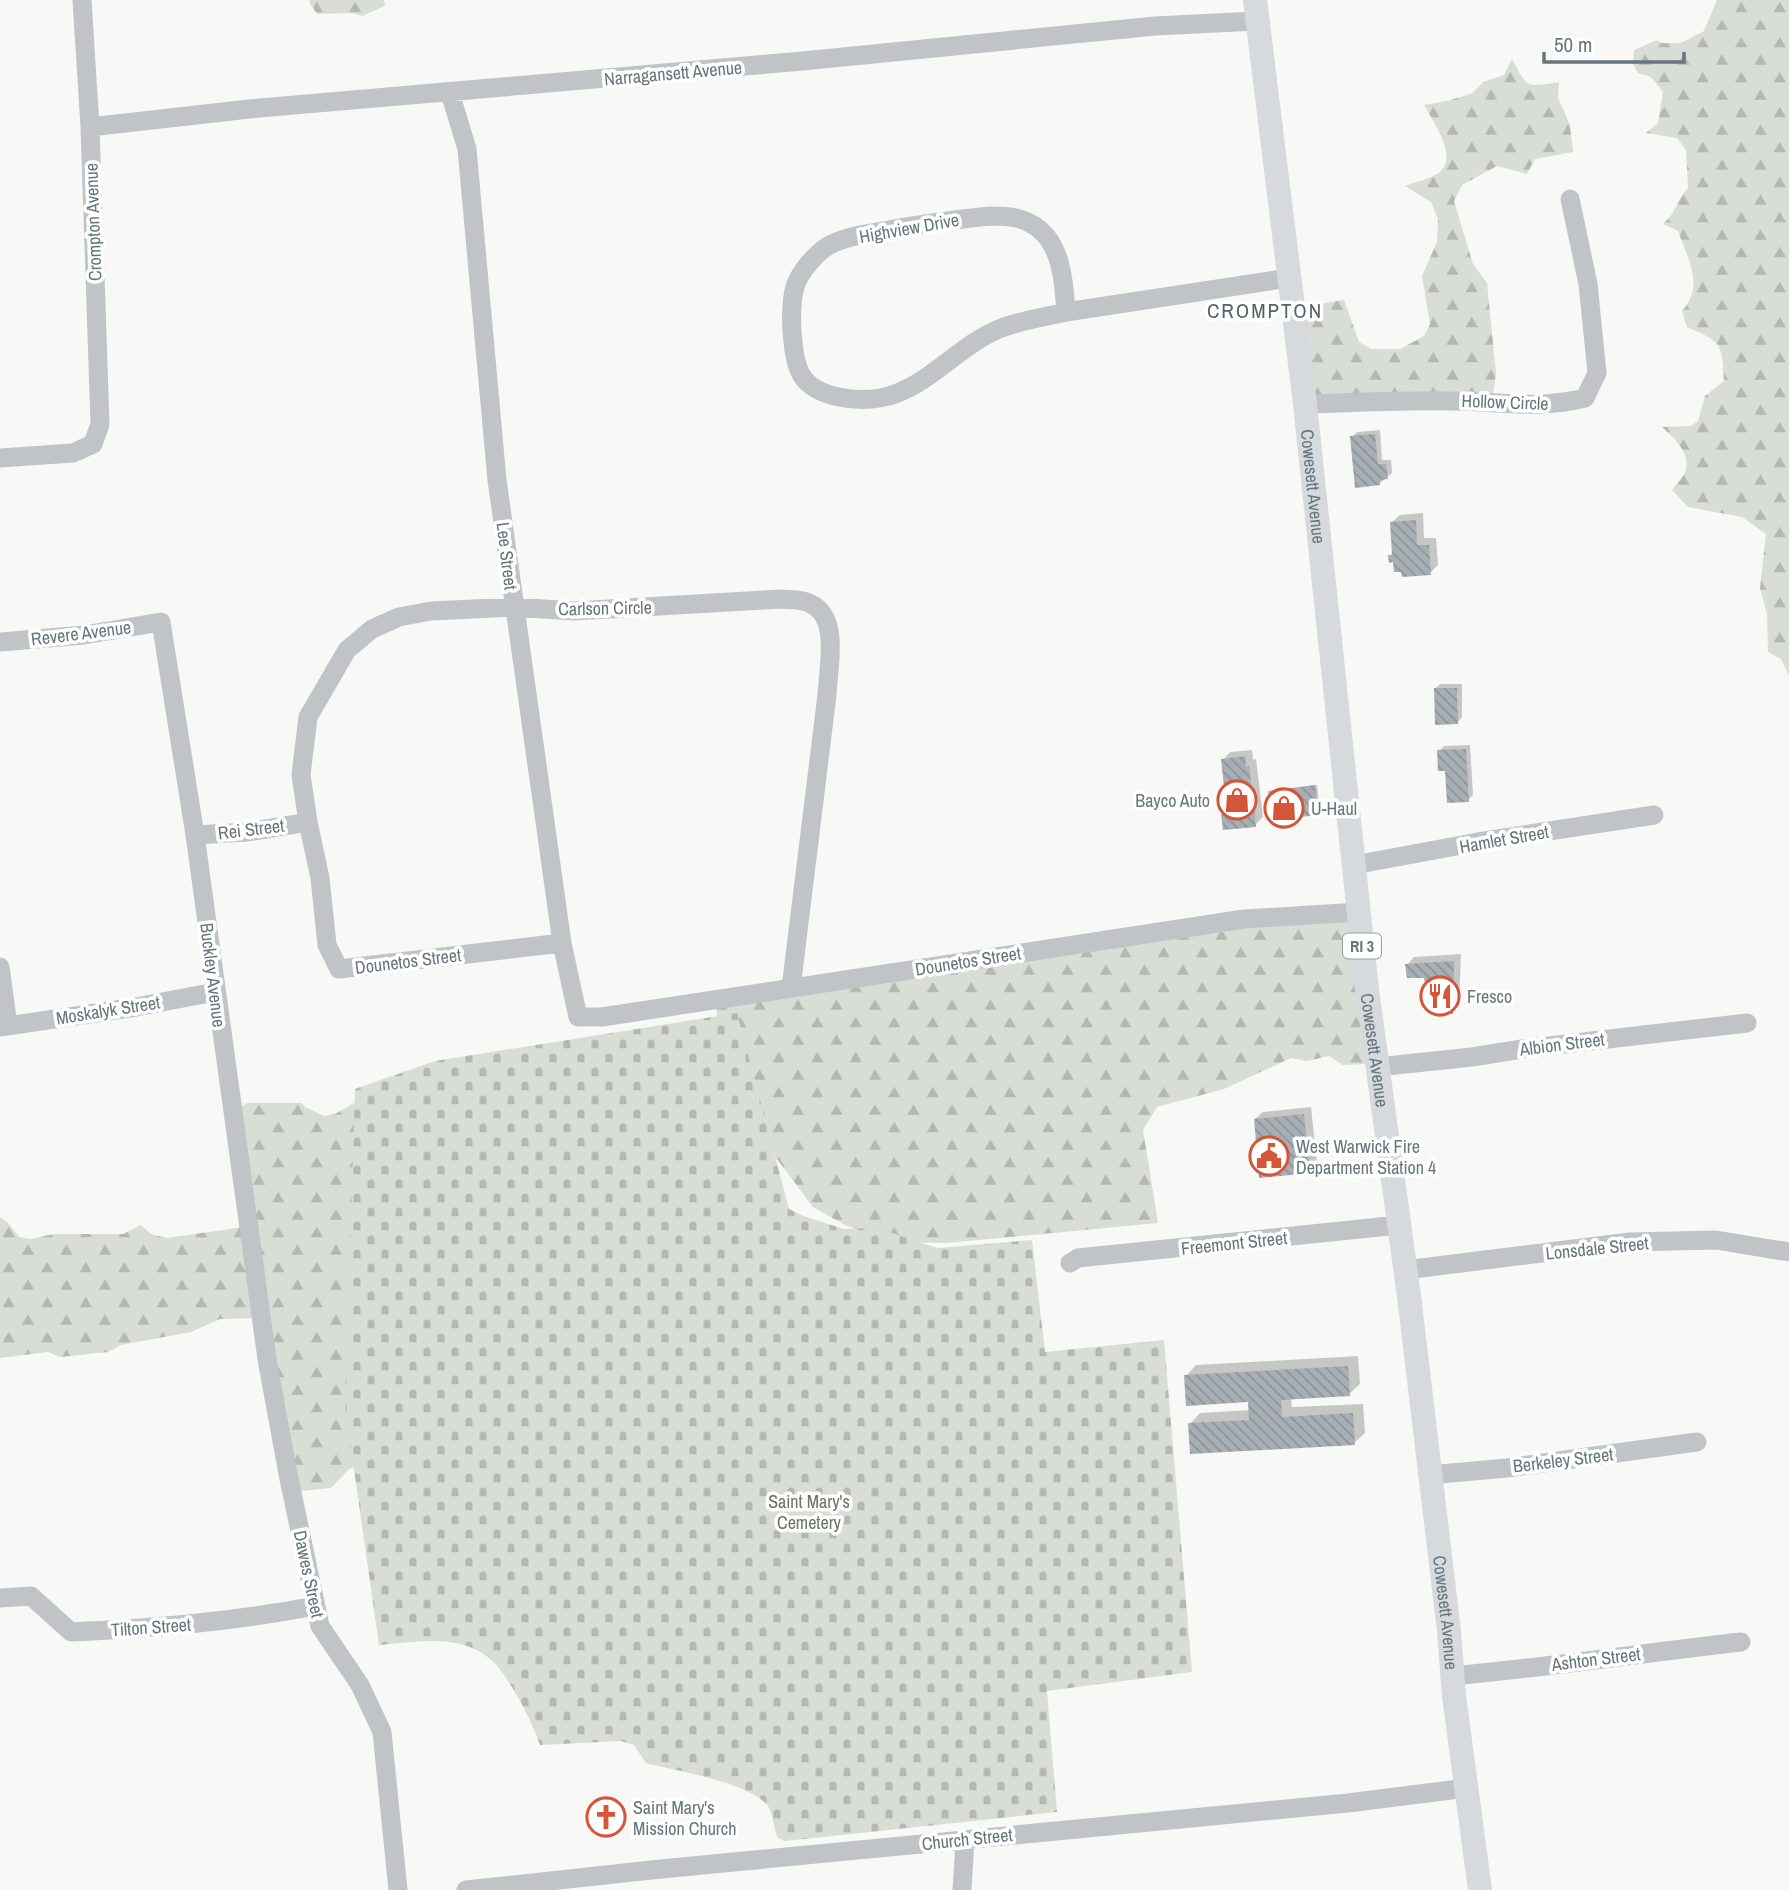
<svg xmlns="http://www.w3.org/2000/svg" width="1789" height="1890" font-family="'Archivo Narrow',sans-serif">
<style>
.forest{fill:url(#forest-firs)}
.cemetery{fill:url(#cemetery-stones)}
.shadow{fill:#0003}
.building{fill:url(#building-back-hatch)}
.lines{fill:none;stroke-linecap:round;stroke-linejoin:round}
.minor{stroke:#c0c4c7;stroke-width:19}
.major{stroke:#d6dadd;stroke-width:24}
.labels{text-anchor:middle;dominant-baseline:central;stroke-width:7;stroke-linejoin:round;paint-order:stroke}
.shield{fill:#fff;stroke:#949ea5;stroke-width:2}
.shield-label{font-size:16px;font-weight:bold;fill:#66757e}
.street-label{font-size:18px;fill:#66757e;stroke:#fff}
.poi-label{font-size:18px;fill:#66757e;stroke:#fff;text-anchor:start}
.park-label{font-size:18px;fill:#687764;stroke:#fff}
.quarter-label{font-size:21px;letter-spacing:2px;fill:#57626a;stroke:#fff}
</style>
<defs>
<pattern id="forest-firs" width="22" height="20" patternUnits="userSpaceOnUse" patternTransform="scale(1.75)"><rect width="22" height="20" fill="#d8ddd5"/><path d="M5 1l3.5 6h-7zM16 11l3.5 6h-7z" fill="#b3b8b2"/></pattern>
<pattern id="cemetery-stones" width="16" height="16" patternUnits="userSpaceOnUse" patternTransform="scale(1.75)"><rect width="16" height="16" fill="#d8ddd5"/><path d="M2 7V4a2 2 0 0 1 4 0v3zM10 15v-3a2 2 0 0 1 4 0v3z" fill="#b3b8b2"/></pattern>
<pattern id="building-back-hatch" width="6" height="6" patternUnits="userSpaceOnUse" patternTransform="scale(1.75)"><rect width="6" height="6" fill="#a8afb4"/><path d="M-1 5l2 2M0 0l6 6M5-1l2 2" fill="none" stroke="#8d9398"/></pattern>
</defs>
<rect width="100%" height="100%" fill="#f8f8f6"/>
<path class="forest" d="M310 0H384L385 6 362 16 352 13 317 14 309 2Z
M1717 0H1789V676L1781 659 1768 652 1767 614 1760 588 1766 534 1742 517 1688 507 1672 490C1675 485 1680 481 1683 476 1695 457 1675 439 1662 427L1691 426 1698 421 1705 396 1724 381C1722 343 1722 342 1687 327L1682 311C1705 286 1688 259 1678 231L1663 224C1678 211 1675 202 1688 188L1686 150 1677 138 1646 133 1658 123 1663 92 1651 77 1638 73 1633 64 1634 50 1657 40 1661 43H1681L1704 31Z
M1512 59C1528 89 1526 87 1559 82L1558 98 1570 125 1573 152 1535 159 1527 174 1497 166 1462 185 1454 201 1473 264 1487 283 1496 373 1492 402 1307 405 1294 308 1344 300 1359 342 1371 349H1400L1424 336 1430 324 1422 276 1437 242 1438 219 1431 202 1405 186C1415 182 1427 180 1437 174 1461 160 1433 121 1424 105L1447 101 1473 93 1483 82 1504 75Z
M1362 913 1382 1063 1343 1065 1329 1056 1307 1061 1291 1058 1224 1089 1157 1107 1143 1130 1158 1223 947 1243 896 1242 845 1225 813 1207 759 1135 725 1074 715 1000 794 987Z
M405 1069 399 1460 349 1469 331 1488 292 1492 258 1318 220 1319 191 1332 121 1345 108 1352 60 1357 48 1352 0 1358V1217L8 1223 19 1237 30 1239 54 1234H123L141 1225 151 1234 167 1238 243 1227 230 1113 247 1103H302L305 1107 324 1116 335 1114 361 1099 392 1092Z"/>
<path class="cemetery" d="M737 1013 789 1209 803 1216 844 1229 877 1228 937 1248 1032 1240 1045 1352 1164 1340 1192 1672 1047 1691 1057 1812 785 1841 777 1837C774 1828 773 1814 768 1806 749 1782 676 1771 646 1763L634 1745 621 1741 540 1745C533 1726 525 1709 515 1692 507 1679 500 1667 489 1658 459 1633 413 1642 379 1645L345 1406 355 1089 435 1061Z"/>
<path class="shadow" d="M1380 430 1382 460H1391L1392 473 1379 484 1352 437 1357 432Z
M1423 513 1424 538H1436L1438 565 1430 573 1403 570 1390 556 1394 552 1392 522 1400 515Z
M1440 684H1462V717L1458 722 1435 689Z
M1470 745 1473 795 1468 800 1447 769 1439 751 1444 746Z
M1252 750 1253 760 1256 759 1263 817 1255 825 1223 815 1228 810 1223 760 1230 752Z
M1317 785 1320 811 1318 813 1270 792Z
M1461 954 1459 1004 1452 1012 1426 977 1407 965 1414 957Z
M1311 1107 1317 1164 1309 1171 1255 1119 1263 1112Z
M1358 1356 1360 1384 1349 1394 1291 1397 1292 1407 1363 1404 1365 1433 1354 1443 1190 1424 1200 1413 1251 1410 1250 1400 1186 1376 1196 1365Z"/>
<path class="building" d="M1375 434 1378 464H1386L1388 479 1380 480V485L1355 488 1350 436Z
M1416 520 1417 545H1429L1431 575 1402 577 1401 572H1394L1393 562 1389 563 1388 555H1392L1390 522Z
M1434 688H1457L1458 724 1435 725Z
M1466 749 1469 802 1447 803 1445 771H1438L1437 750Z
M1245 756 1246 767 1249 766 1256 827 1223 830 1221 814H1227L1221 759Z
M1315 785 1319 815 1271 820 1268 791Z
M1454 961 1453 1014H1430L1424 978H1407L1405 964Z
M1304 1114 1310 1173 1259 1178 1254 1119Z
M1348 1366 1350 1396 1281 1400 1282 1417 1353 1413 1355 1445 1190 1454 1188 1423 1249 1420 1248 1402 1186 1406 1184 1375Z"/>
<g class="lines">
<path class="minor" d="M450 93 467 149 497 480 562 943 578 1017H602L1244 919 1359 912
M90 127 249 109 803 61 1155 26 1257 21
M989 216C997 216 1008 216 1016 218 1061 229 1063 274 1066 312 1044 317 1019 321 999 329 957 346 926 390 880 398 857 402 816 398 802 376 791 358 789 307 795 287 799 273 815 254 828 246 844 237 865 234 884 231 919 224 953 220 989 216Z
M1066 312 1289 278
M1305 404C1353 403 1402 400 1451 401 1499 401 1537 410 1585 398L1597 373 1588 284 1570 199
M0 458 73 453 93 444 100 424 90 127 82 0
M0 642 84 635 161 622 195 835 267 1359 288 1474 320 1626 360 1685 382 1732 398 1890
M195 835 248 832 308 822
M1354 865 1478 842 1654 815
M562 943 339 969 327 945 320 878 308 822 301 775 308 717 347 650 372 629 399 617 431 611 513 607 574 611 781 599C789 600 801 599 809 603 841 616 828 667 827 695L791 988
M0 967 8 1025
M0 1027 136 1007 215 992
M1377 1067 1472 1057 1522 1049 1747 1023
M1070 1263 1078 1258 1399 1225
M1405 1270 1630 1242 1716 1240 1789 1252
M1429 1475 1507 1468 1697 1442
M0 1598 31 1596 71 1632C155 1628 232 1622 315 1606
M1452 1676C1549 1667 1645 1653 1741 1642
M466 1890 661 1869 1348 1803 1467 1788
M962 1890 965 1840"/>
<path class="major" id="s1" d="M1255 0 1305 404 1367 990 1409 1296 1449 1631 1454 1696 1480 1890"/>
</g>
<defs>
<g id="shop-ring" transform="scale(2.0125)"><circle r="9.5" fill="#fff" stroke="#d55539" stroke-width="1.5"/><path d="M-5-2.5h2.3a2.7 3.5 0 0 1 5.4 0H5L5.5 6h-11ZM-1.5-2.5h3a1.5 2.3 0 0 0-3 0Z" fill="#d55539"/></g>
<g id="restaurant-ring" transform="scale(2.0125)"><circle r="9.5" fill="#fff" stroke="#d55539" stroke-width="1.5"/><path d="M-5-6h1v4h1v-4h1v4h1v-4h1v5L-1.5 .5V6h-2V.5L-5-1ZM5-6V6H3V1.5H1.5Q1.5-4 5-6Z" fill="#d55539"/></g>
<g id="civic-ring" transform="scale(2.0125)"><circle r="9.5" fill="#fff" stroke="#d55539" stroke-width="1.5"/><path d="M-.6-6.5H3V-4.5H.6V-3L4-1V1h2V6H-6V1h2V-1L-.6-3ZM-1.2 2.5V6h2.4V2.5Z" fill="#d55539"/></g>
<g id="church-ring" transform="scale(2.0125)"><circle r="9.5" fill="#fff" stroke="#d55539" stroke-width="1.5"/><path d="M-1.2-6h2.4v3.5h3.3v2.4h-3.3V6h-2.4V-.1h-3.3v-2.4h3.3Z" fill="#d55539"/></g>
</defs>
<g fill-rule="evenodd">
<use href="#shop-ring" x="1237" y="800"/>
<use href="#shop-ring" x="1284" y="808"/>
<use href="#restaurant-ring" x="1440" y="996"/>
<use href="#civic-ring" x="1269" y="1156"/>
<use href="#church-ring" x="606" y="1817"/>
</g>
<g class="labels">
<rect class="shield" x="1343" y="933.5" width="38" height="25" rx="5"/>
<g class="shield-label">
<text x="1362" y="946">RI 3</text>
</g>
<g class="street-label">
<text transform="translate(673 73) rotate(-5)">Narragansett Avenue</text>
<text transform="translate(93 222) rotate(-92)">Crompton Avenue</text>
<text transform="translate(909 228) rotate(-10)">Highview Drive</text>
<text transform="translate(1505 402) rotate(2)">Hollow Circle</text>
<text stroke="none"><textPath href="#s1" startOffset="490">Cowesett Avenue</textPath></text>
<text transform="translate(507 556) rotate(83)">Lee Street</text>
<text transform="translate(605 608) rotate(-1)">Carlson Circle</text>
<text transform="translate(81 633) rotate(-7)">Revere Avenue</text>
<text transform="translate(251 829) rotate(-7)">Rei Street</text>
<text transform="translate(1504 839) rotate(-10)">Hamlet Street</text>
<text transform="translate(408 961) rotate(-7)">Dounetos Street</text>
<text transform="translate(968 961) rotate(-9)">Dounetos Street</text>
<text transform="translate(213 975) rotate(83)">Buckley Avenue</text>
<text transform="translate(108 1010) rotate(-9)">Moskalyk Street</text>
<text transform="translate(1562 1044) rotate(-7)">Albion Street</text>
<text stroke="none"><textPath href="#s1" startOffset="1057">Cowesett Avenue</textPath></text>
<text transform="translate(1234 1243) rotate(-6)">Freemont Street</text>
<text transform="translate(1597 1248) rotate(-6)">Lonsdale Street</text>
<text transform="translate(1563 1460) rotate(-7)">Berkeley Street</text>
<text transform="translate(309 1574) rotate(78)">Dawes Street</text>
<text stroke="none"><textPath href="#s1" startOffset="1624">Cowesett Avenue</textPath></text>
<text transform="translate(151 1627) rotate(-4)">Tilton Street</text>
<text transform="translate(1596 1659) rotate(-7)">Ashton Street</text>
<text transform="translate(967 1839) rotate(-6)">Church Street</text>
</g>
<g class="poi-label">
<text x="1210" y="800" text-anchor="end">Bayco Auto</text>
<text x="1311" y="808">U-Haul</text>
<text x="1467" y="996">Fresco</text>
<text x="1296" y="1146">West Warwick Fire<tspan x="1296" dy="21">Department Station 4</tspan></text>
<text x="633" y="1807">Saint Mary's<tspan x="633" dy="21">Mission Church</tspan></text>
</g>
<g class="park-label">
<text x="809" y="1501">Saint Mary's<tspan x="809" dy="21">Cemetery</tspan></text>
</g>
<g class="quarter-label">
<text x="1265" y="310">CROMPTON</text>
</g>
</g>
<path d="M1544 52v10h140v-10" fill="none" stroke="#66757e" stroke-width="3.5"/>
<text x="1554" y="52" font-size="21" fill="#66757e" stroke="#ffffff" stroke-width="5" paint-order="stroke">50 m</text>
</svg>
